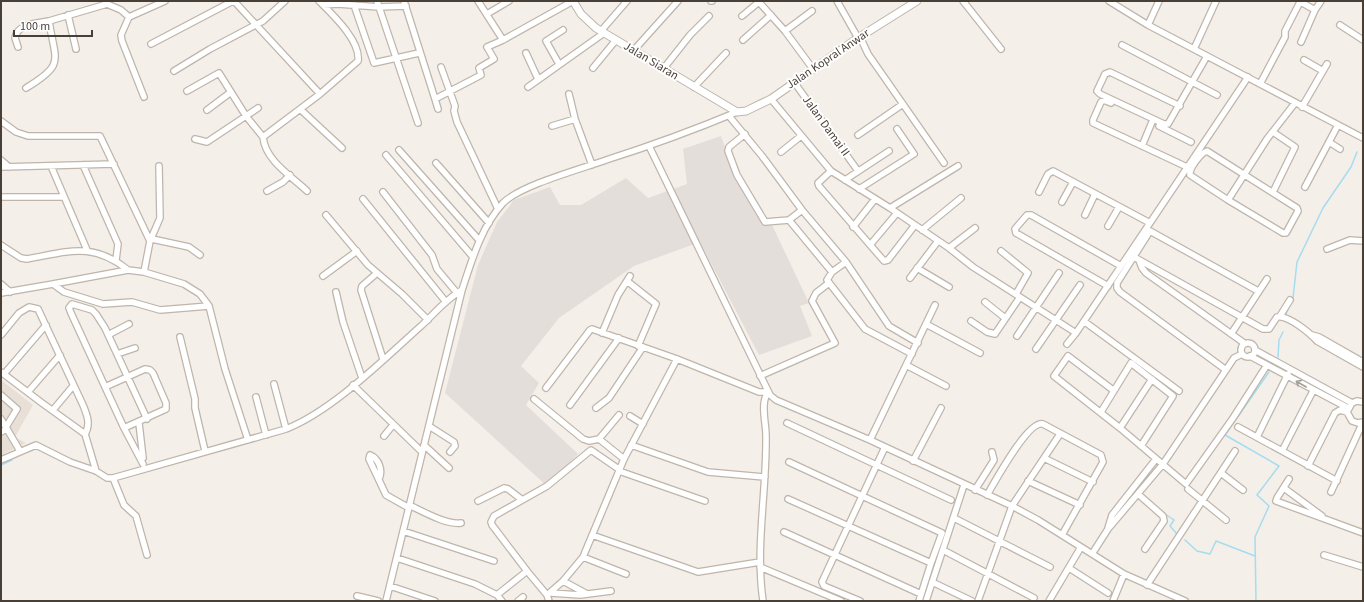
<svg xmlns="http://www.w3.org/2000/svg" width="1364" height="602" font-family="'Source Sans 3',sans-serif">
<style>
.residential{fill:#e8e0d7}
.industrial{fill:#e4deda}
.lines{fill:none;stroke-linecap:round;stroke-linejoin:round}
.stream{stroke:#a6dcef;stroke-width:1.5}
.minor-casing{stroke:#bfb5ab;stroke-width:8}
.tertiary-casing{stroke:#bfb5ab;stroke-width:9}
.minor{stroke:#fff;stroke-width:5.5}
.tertiary{stroke:#fff;stroke-width:7}
.oneway{stroke:#a49f9b}
.labels{text-anchor:middle;dominant-baseline:central;stroke-width:4;stroke-linejoin:round;paint-order:stroke}
.street-label{font-size:12px;fill:#483f37;stroke:#fff}
</style>
<rect width="100%" height="100%" fill="#f4efe9"/>
<path class="residential" d="M1 380 33 405 15 437 26 443 1 455Z"/>
<path class="industrial" d="M721 136 736 178 773 227 809 303 800 306 812 336 759 355 700 242 634 266 559 318 521 366 539 383 526 405 578 454 548 487 445 393 478 265 497 222 514 200 550 187 560 205H581L626 178 648 198 687 184 683 149Z"/>
<g class="lines">
<path class="stream" d="M1286 314 1293 298 1297 262 1323 208 1351 167 1357 152
M1278 357 1279 340 1283 332
M1 465 12 460
M1162 512 1174 520 1170 526 1177 534
M1185 540 1197 551 1210 554 1216 541 1255 556
M1256 601 1255 537 1269 506 1257 495 1279 466 1225 435 1269 372"/>
<g class="minor-casing">
<path id="minor" d="M234 1 320 94
M377 1 418 123
M404 1 435 99 481 75 479 68 494 59 487 47 503 40
M478 1 503 40 573 1
M711 1H712
M758 1 785 31 813 69
M837 1 858 38
M963 1 1001 49
M1109 1 1148 25 1363 138
M1299 1 1315 10 1321 1
M323 5 338 4 379 7 406 6
M354 5 374 63 419 53
M487 14 509 1
M68 15 76 49
M742 16 759 2
M129 17 121 35 122 41 144 97
M49 21 107 4 121 10 129 17 165 1
M1148 25 1159 1
M1340 25 1363 40
M601 31 627 1
M785 31 812 11
M860 37 868 54 944 163
M743 40 771 15
M1301 42 1315 10
M151 44 233 1
M1122 45 1217 95
M18 47 15 38C17 24 37 23 49 21 55 61 66 64 26 88
M1194 49 1216 1
M634 50 678 1
M526 53 538 79
M1304 60 1323 71
M559 64 546 41 563 30
M441 67 455 106 454 111 457 122 498 209
M593 68 616 40
M664 68 690 35 709 16
M174 71 210 49 263 21 285 1
M794 82 858 171
M1260 84 1285 37V31L1300 2
M528 87 604 33
M694 87 726 53
M187 91 219 73 246 116 258 108
M569 94 575 119 592 165
M435 99 438 109
M771 99 831 171 890 208 949 248 973 267 1076 333 1248 77
M1111 103 1104 100 1101 102 1093 120V123L1187 167
M1180 106 1110 72 1105 74 1097 91 1100 94 1164 124H1168L1207 56
M1302 107 1327 64
M300 109 342 148
M207 110 231 92
M729 116 762 156 802 210 846 262 889 326 918 343
M1 121 16 132 28 136H100L150 241
M552 126 575 119
M1159 126 1191 142
M745 134 729 147 728 151 737 175 765 222 789 220 832 272
M858 135 903 104
M195 139 207 142 246 116 263 137
M1329 142 1340 149
M649 146 770 395 776 400 870 440 1012 506 1038 520 1124 574 1185 601
M1142 146 1152 122
M399 150 479 240
M1207 151 1297 208 1298 211 1286 233H1283L1228 200 1190 175C1189 168 1201 153 1207 151Z
M781 152 801 136
M386 155 473 257
M1 160 9 167
M436 163 489 223
M83 165 118 244 116 260
M51 166 87 250
M1 167 114 164
M831 171 818 183 819 186 884 261 888 260 915 225
M845 180 889 151
M1305 187 1338 125
M859 189 914 154 897 129
M267 191 283 182 290 175
M307 191C291 176 265 160 263 137L320 94 358 61C361 41 332 14 319 1
M383 192 432 255 437 269 457 293
M1039 192 1048 174 1053 171 1150 223
M1273 192 1295 147 1273 132
M1 197H64
M363 199 446 302
M1228 200 1267 139 1295 103
M1062 202 1073 182
M890 208 958 166
M326 215 368 265 402 294 428 320
M1085 215 1095 194
M789 220 802 210
M1108 226 1119 207
M853 227 875 199
M922 230 961 198
M152 239 189 247 200 255
M1 245 21 258 27 259C67 252 92 241 128 270
M870 245 897 213
M949 248 975 228
M1327 249 1350 240 1363 241
M1001 251 1028 273 1016 294
M1134 257 1263 329H1269L1277 317C1287 314 1310 333 1317 341L1363 367
M1139 260 1142 268 1146 273 1244 343
M846 262 832 272 827 280 865 329 912 354
M917 268 949 287
M144 272 150 241 160 218 159 166
M377 273 362 286 361 290 383 359
M323 276 357 251
M910 278 938 241
M627 281 656 304 638 346
M1 284 10 292
M53 284 128 270 144 272 184 284 200 294 209 306
M1108 286 1016 233 1015 229 1027 215H1031L1121 266
M336 292 343 322 362 378
M1 293 53 284 64 292 103 304 132 302 160 310 209 306 225 369 248 440
M985 302 1005 318
M1280 316 1290 300
M971 321 987 332 995 334 1020 297
M1085 322 1179 391
M926 324 980 353
M602 333 618 295 630 276
M1231 334 1267 279
M1 335 19 313 29 307 38 309 83 405C87 415 91 424 85 434
M108 335 129 324
M1312 335 1319 337 1363 362
M1017 336 1059 273
M180 337 195 399V408L205 451
M1241 350a7 7 0 1 1 14 0a7 7 0 1 1-14 0Z
M1067 344 1076 333
M1036 349 1080 285
M1255 350 1352 403
M117 354 135 348
M1250 356 1348 408
M906 365 946 386
M1226 370 1120 292 1117 288V283L1150 231 1258 291
M1 372 42 403 85 434 96 471
M4 374 46 325
M760 376 835 343 812 301 816 293 829 283
M274 384 286 429
M353 385 422 452
M105 387 145 369 150 370 153 373 166 403V409L124 428
M546 388 590 330 592 329 677 359 759 392H767
M1113 390 1068 356 1054 376 1120 428 1186 484 1233 418 1267 365
M28 392 60 355
M1 395 17 409 6 427
M256 397 266 435
M534 399 583 439 589 441 599 439
M1363 402 1357 401 1352 403 1347 412 1352 421 1358 423 1363 422
M570 405 619 338
M596 408 609 398 643 347
M53 410 73 386
M1101 412 1131 363 1173 396 1141 446
M619 415 599 439 624 459
M630 416 643 424
M1 419 7 429
M139 423 143 458
M787 423 951 500
M429 426 454 442 455 446 450 452
M1238 427 1337 481
M1120 428 1152 379
M1 432 7 429 20 451
M384 436 393 425
M1257 437 1288 374
M870 440 935 305
M424 445 449 468
M631 445 708 472 765 477
M1282 451 1313 391
M1044 458 1093 482
M1 460 36 445 70 462 96 471 107 478H113L286 429C332 411 383 360 421 326 434 314 446 299 462 290
M913 461 941 408
M143 464 124 428 71 313 69 308 72 304 92 310 96 314 105 328 147 419
M1308 466 1335 413 1340 410 1347 412
M619 471 705 501
M1221 473 1243 490
M113 478 124 505 136 516 147 555
M379 479C383 470 379 459 370 455L369 459 386 495 409 508
M1289 479 1277 498 1276 501 1363 533
M1028 481 1080 505
M1284 488 1322 516
M1188 489 1226 520
M975 490 994 460 992 452
M1331 492 1363 422
M1138 494 1163 516 1164 521 1145 549
M987 495C995 482 1028 420 1043 424L1101 455 1103 462 1062 535
M788 499 931 563 942 533 789 462
M478 501 504 488 508 489 521 499
M409 505C422 511 446 525 461 523
M954 518 1050 567
M1108 528 1112 515 1156 459
M403 531 494 561
M784 532 921 594
M592 535 698 572 760 562
M943 550 1034 598
M1092 554 1108 529 1163 464 1234 358 1242 354
M1324 555 1363 567
M583 557 626 574
M397 558 475 584 497 595 527 571 492 525 491 522 494 516 547 486 591 450 620 470
M760 567 841 601
M1069 568 1108 593
M527 571 547 595
M563 581 587 594
M932 582 972 601
M1147 585 1235 451
M390 586 435 601
M551 593 580 595 611 591
M497 595 502 601
M357 596 378 601
M386 601 462 290C472 260 481 227 503 203 521 185 581 169 606 160 650 146 694 130 737 112
M518 601 523 597
M549 601 547 595 563 581 583 557 624 459 677 359
M763 601C755 546 767 490 766 435 766 424 761 406 766 396L769 394
M860 601 824 586 822 582 885 447
M919 601 931 563
M926 601 964 485
M978 601 1012 506 1060 434
M1049 601 1081 547
M1113 601 1124 574"/>
</g>
<g class="tertiary-casing">
<path id="tertiary" d="M573 1 581 14 596 28 737 112 746 111 771 99 858 38 917 1"/>
</g>
<use href="#minor" class="minor"/>
<use href="#tertiary" class="tertiary"/>
</g>
<defs><path id="oneway-shaft" d="M-6 0H5M1.5-3L5.5 0L1.5 3" fill="none" stroke-width="1.6" stroke-linecap="round" stroke-linejoin="round"/></defs>
<use class="oneway" href="#oneway-shaft" transform="translate(1301 384) rotate(-150)"/>
<g class="labels">
<g class="street-label">
<text transform="translate(828 59) rotate(-34)">Jalan Kopral Anwar</text>
<text transform="translate(651 61) rotate(31)">Jalan Siaran</text>
<text transform="translate(826 126) rotate(54)">Jalan Damai II</text>
</g>
</g>
<rect width="1364" height="602" fill="none" stroke="#483f37" stroke-width="4"/>
<path d="M14 30v6h78v-6" fill="none" stroke="#483f37" stroke-width="2"/>
<text x="20" y="30" font-size="12" fill="#483f37" stroke="#ffffff" stroke-width="3" paint-order="stroke">100 m</text>
</svg>
